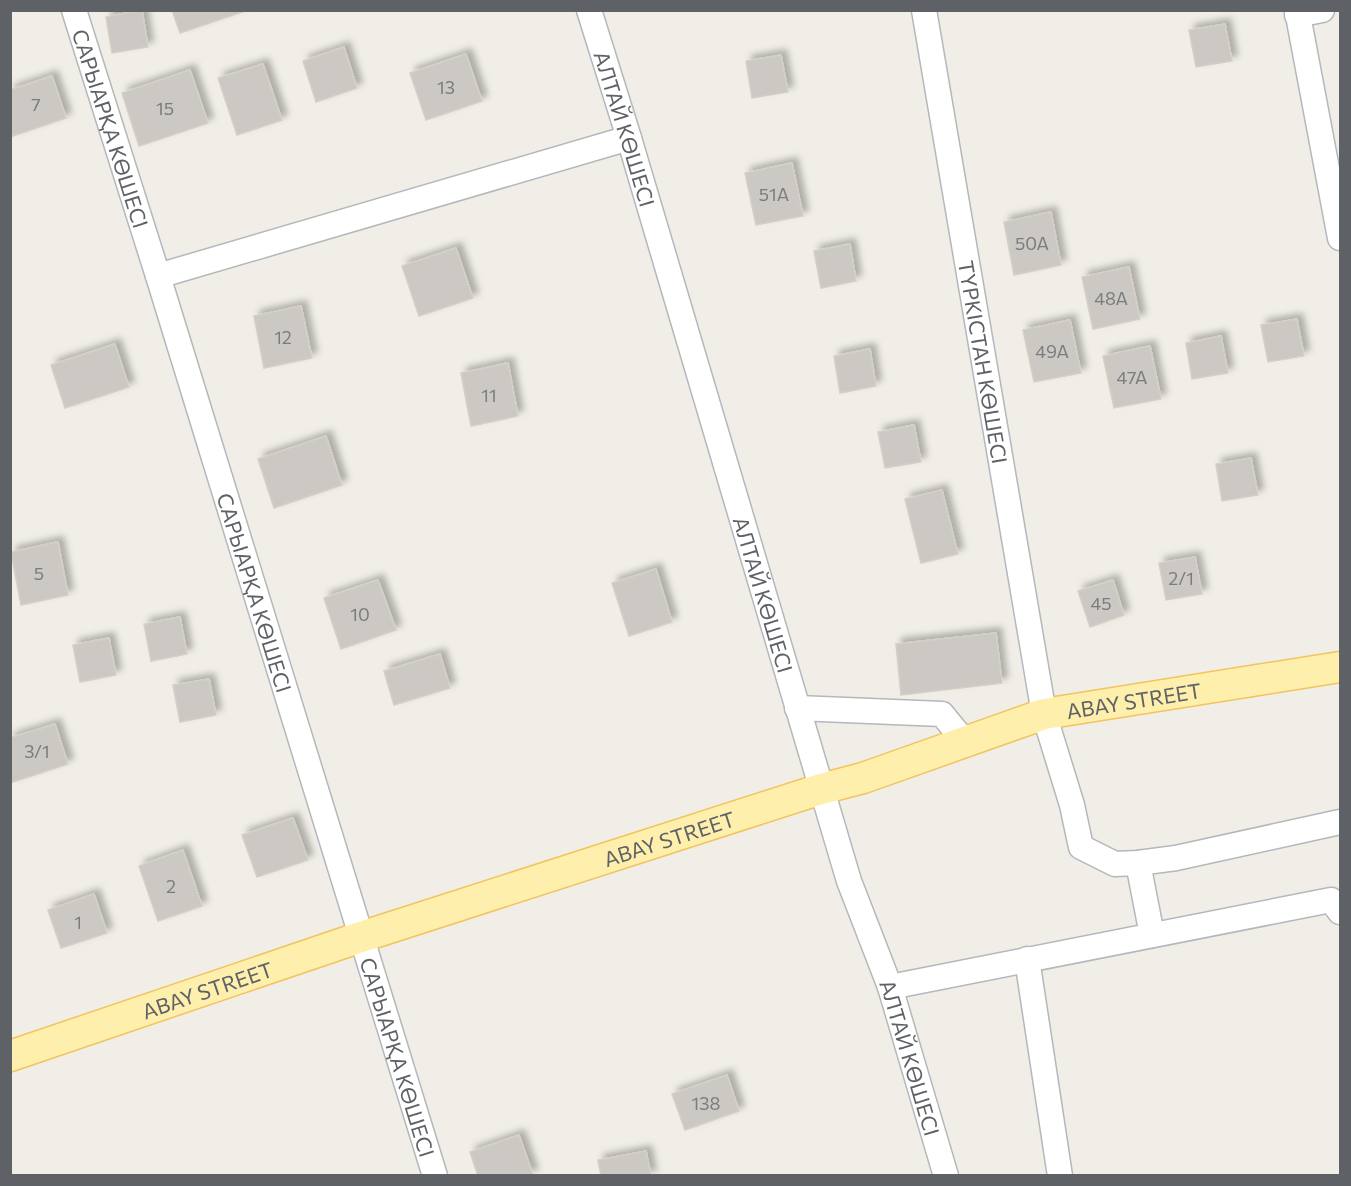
<svg xmlns="http://www.w3.org/2000/svg" width="1351" height="1186" font-family="Commissioner,sans-serif">
<style>
.building{fill:#ccc9c4;stroke:#d5cfc5;stroke-width:1.5;filter:url(#shadow)}
.lines{fill:none;stroke-linecap:round;stroke-linejoin:round}
.minor-casing{stroke:#b4b7bb;stroke-width:27}
.major-casing{stroke:#f1c45e;stroke-width:33}
.minor{stroke:#fff;stroke-width:24}
.major{stroke:#ffefad;stroke-width:30}
.labels{text-anchor:middle;dominant-baseline:central;stroke-width:6;stroke-linejoin:round;paint-order:stroke}
.number-label{font-size:18px;fill:#7a7c7e}
.street-label{font-size:21px;fill:#5e6267;stroke:#fff}
</style>
<defs>
<filter id="shadow"><feDropShadow dx="5.5" dy="-5.5" stdDeviation="3" flood-color="#0004"/></filter>
</defs>
<rect width="100%" height="100%" fill="#f0eee7"/>
<path class="building" d="M142 10 148 47 112 53 106 17Z
M172 10H245V11L180 33Z
M1225 24 1232 61 1196 67 1189 30Z
M344 47 357 88 316 102 303 61Z
M466 54 482 101 426 120 410 73Z
M781 55 788 92 752 98 746 61Z
M263 64 282 120 237 135 218 78Z
M190 70 208 123 139 146 122 93Z
M52 76 66 118 10 137V90Z
M792 163 803 216 756 225 745 173Z
M1051 212 1061 265 1014 275 1004 222Z
M850 244 856 281 821 288 814 251Z
M456 248 473 298 419 316 402 266Z
M1129 267 1140 319 1093 329 1082 277Z
M301 306 312 358 264 368 254 316Z
M1297 319 1304 356 1268 362 1261 325Z
M1070 320 1081 373 1034 382 1023 330Z
M1221 336 1228 373 1192 379 1186 343Z
M115 344 129 387 65 408 51 365Z
M1150 346 1161 399 1114 408 1103 356Z
M870 349 876 386 840 393 834 356Z
M508 363 518 416 471 426 461 373Z
M914 425 921 462 885 468 878 432Z
M326 436 342 485 274 508 258 459Z
M1251 458 1258 495 1222 501 1216 464Z
M942 490 958 554 921 563 905 499Z
M58 542 68 595 21 605 11 552Z
M1195 557 1202 594 1166 600 1159 563Z
M656 569 672 622 629 636 612 583Z
M378 580 396 630 341 649 324 598Z
M1113 580 1124 615 1090 627 1078 591Z
M180 617 187 654 151 661 144 624Z
M996 633 1002 683 901 695 896 644Z
M109 638 116 675 80 682 73 645Z
M440 654 450 688 394 705 384 671Z
M209 679 216 715 180 722 173 685Z
M55 724 68 764 10 783V738Z
M293 818 308 860 257 877 242 835Z
M183 850 202 906 158 921 139 866Z
M94 894 107 933 61 948 48 910Z
M727 1075 739 1111 685 1130 672 1094Z
M519 1135 533 1175 478 1176 470 1152Z
M646 1151 651 1176H601L598 1160Z"/>
<g class="lines">
<g class="minor-casing">
<g id="minor">
<path id="s1" d="M74 10 158 276 435 1176"/>
<path id="s2" d="M589 10 629 138 849 881 890 987 946 1176"/>
<path id="s3" d="M924 10 1044 714 1072 805 1081 847 1115 864 1138 863 1176 858 1340 822"/>
<path d="M1297 10 1340 238"/>
<path d="M1297 15 1322 10"/>
<path d="M158 276 629 138"/>
<path d="M797 708 942 714 965 742"/>
<path d="M1138 863 1152 935"/>
<path d="M1027 959 1060 1176"/>
<path d="M890 987 1331 900 1340 912"/>
</g>
</g>
<g class="major-casing">
<g id="major">
<path id="s4" d="M10 1056 361 937 821 789 863 778 1044 714 1340 667"/>
</g>
</g>
<use href="#minor" class="minor"/>
<use href="#major" class="major"/>
</g>
<g class="labels">
<g class="number-label">
<text x="446" y="87">13</text>
<text x="36" y="104">7</text>
<text x="165" y="108">15</text>
<text x="774" y="194">51А</text>
<text x="1032" y="243">50А</text>
<text x="1111" y="298">48А</text>
<text x="283" y="337">12</text>
<text x="1052" y="351">49А</text>
<text x="1132" y="377">47А</text>
<text x="489" y="395">11</text>
<text x="39" y="573">5</text>
<text x="1181" y="578">2/1</text>
<text x="1101" y="603">45</text>
<text x="360" y="614">10</text>
<text x="37" y="751">3/1</text>
<text x="171" y="886">2</text>
<text x="78" y="922">1</text>
<text x="706" y="1103">138</text>
</g>
<g class="street-label">
<text stroke="none"><textPath href="#s2" startOffset="124">АЛТАЙ КӨШЕСІ</textPath></text>
<text stroke="none"><textPath href="#s1" startOffset="124">САРЫАРҚА КӨШЕСІ</textPath></text>
<text stroke="none"><textPath href="#s3" startOffset="357">ТҮРКІСТАН КӨШЕСІ</textPath></text>
<text stroke="none"><textPath href="#s1" startOffset="610">САРЫАРҚА КӨШЕСІ</textPath></text>
<text stroke="none"><textPath href="#s2" startOffset="610">АЛТАЙ КӨШЕСІ</textPath></text>
<text stroke="none"><textPath href="#s4" startOffset="1180">ABAY STREET</textPath></text>
<text stroke="none"><textPath href="#s4" startOffset="694">ABAY STREET</textPath></text>
<text stroke="none"><textPath href="#s4" startOffset="208">ABAY STREET</textPath></text>
<text stroke="none"><textPath href="#s1" startOffset="1096">САРЫАРҚА КӨШЕСІ</textPath></text>
<text stroke="none"><textPath href="#s2" startOffset="1096">АЛТАЙ КӨШЕСІ</textPath></text>
</g>
</g>
<rect width="1351" height="1186" fill="none" stroke="#5e6267" stroke-width="24"/>
</svg>
